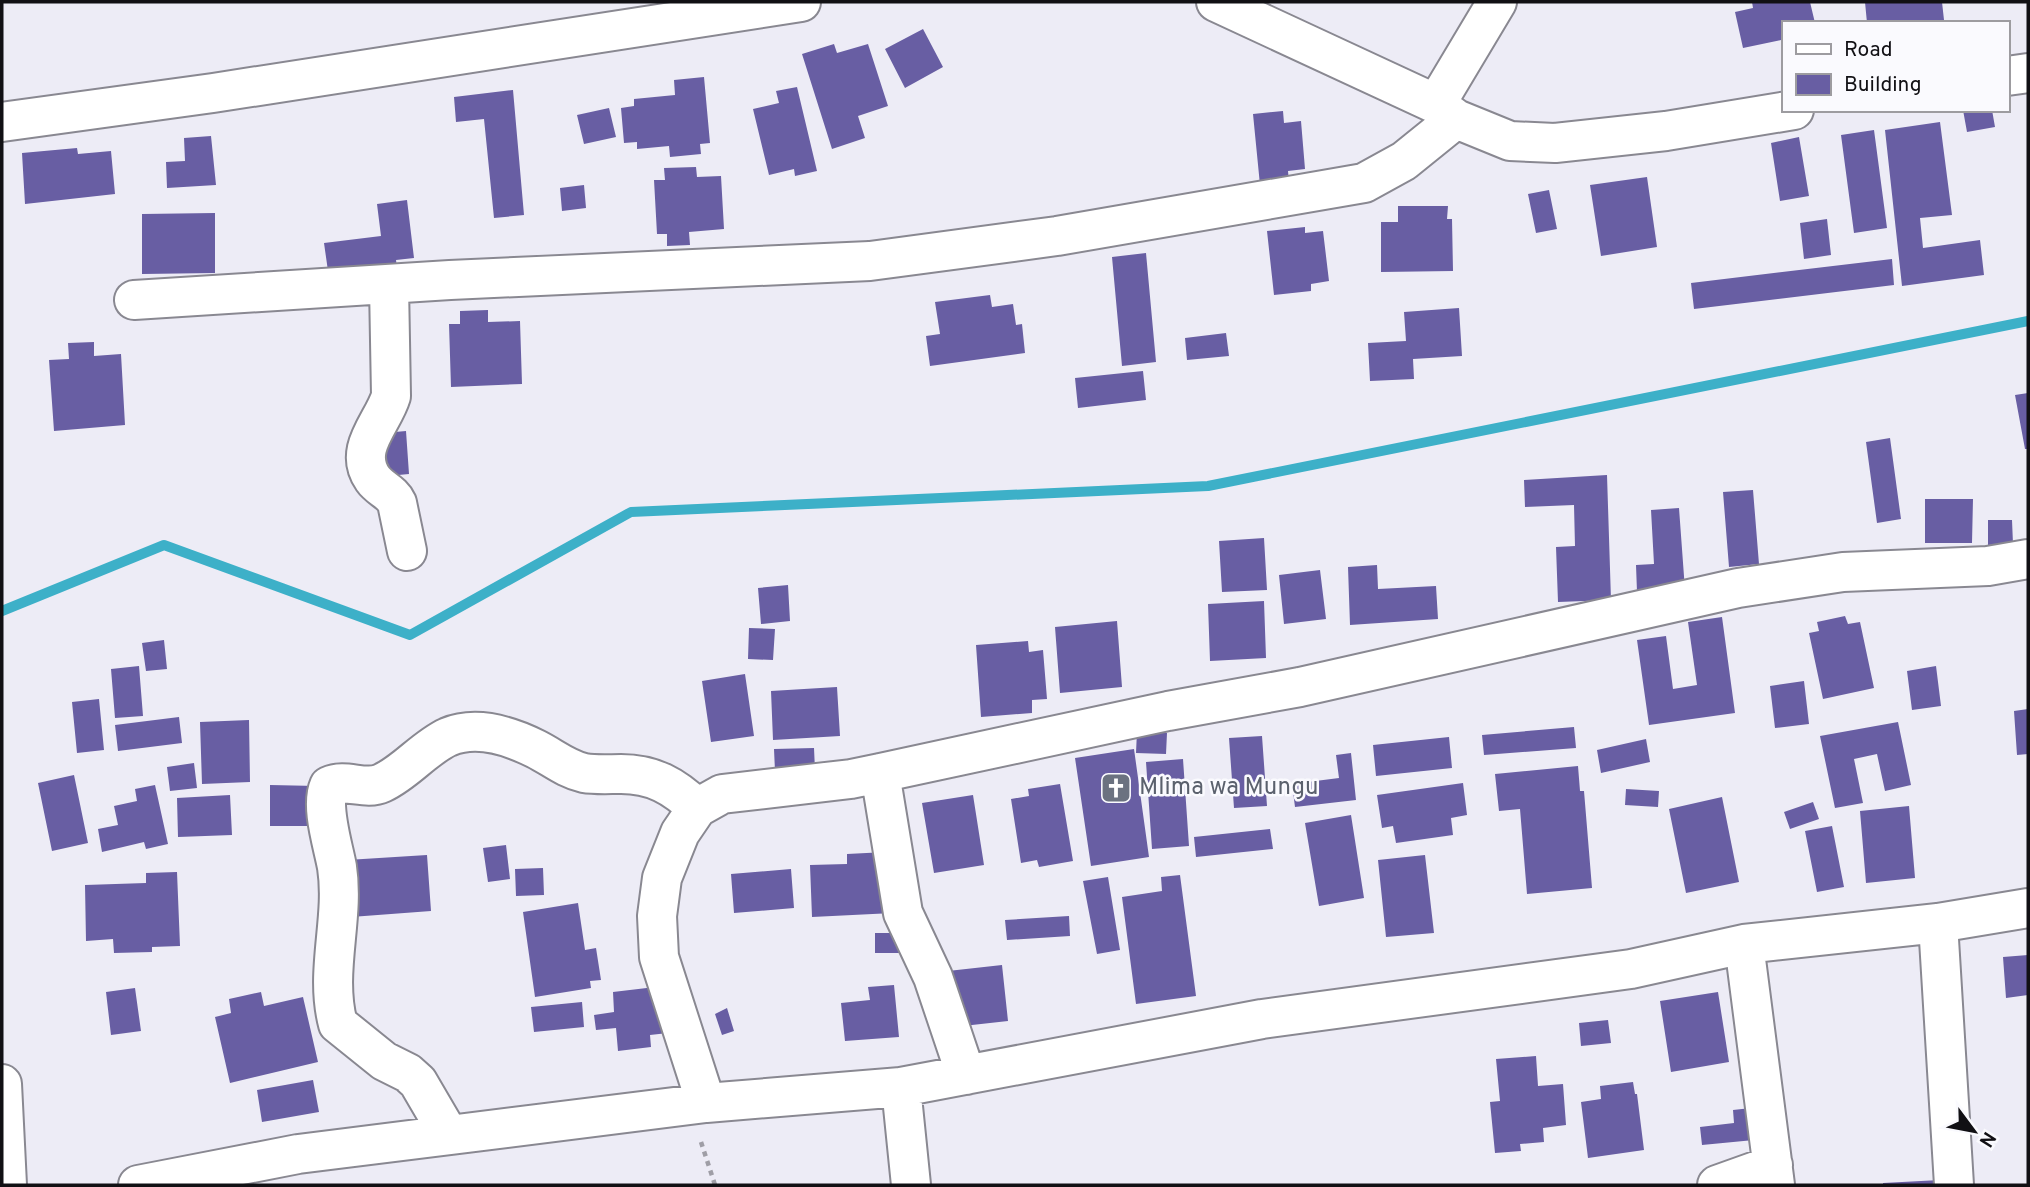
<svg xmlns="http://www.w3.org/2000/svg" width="2030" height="1187" font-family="Overpass,sans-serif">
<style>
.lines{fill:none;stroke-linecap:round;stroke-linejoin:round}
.stream{stroke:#3db0c8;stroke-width:10}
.building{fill:#685ea3}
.street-casing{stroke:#898891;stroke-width:42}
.path{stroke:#9f9ea6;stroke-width:4.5;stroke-dasharray:5 5;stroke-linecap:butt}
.street{stroke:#fff;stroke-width:38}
.labels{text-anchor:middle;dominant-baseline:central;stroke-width:5;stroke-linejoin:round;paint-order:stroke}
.worship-label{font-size:24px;fill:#5b616d;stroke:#fafafe;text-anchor:start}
</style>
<rect width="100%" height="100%" fill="#edecf6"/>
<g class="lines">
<path class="stream" d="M2 611 164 545 410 635 631 512 1208 486 2028 321"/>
</g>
<path class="building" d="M1752 2H1810L1815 23H1783L1781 40 1743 48 1735 12 1753 8Z
M1865 2H1942L1944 20 1867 23Z
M923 29 943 67 905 88 885 49Z
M834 44 837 53 868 44 888 106 858 116 865 138 832 149 802 54Z
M704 77 710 143 700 144 701 154 670 157 669 146 637 149V142L624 143 621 108 634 106V99L675 95 674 80Z
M797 87 817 171 795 176 794 169 769 175 753 109 779 103 776 91Z
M513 90 524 215 494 218 484 119 456 122 454 97Z
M609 108 616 137 584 144 577 115Z
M1963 110H1992L1995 127 1967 132Z
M1283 111 1284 123 1301 121 1305 169 1288 171 1289 182 1260 185 1253 114Z
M1940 122 1952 215 1920 218 1923 248 1980 240 1984 275 1902 286 1885 130Z
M1874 130 1887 228 1854 233 1841 135Z
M211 136 216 185 167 188 166 162 185 161 184 138Z
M1799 137 1809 196 1780 201 1771 143Z
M77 148 78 154 111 151 115 194 25 204 22 153Z
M696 167 697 177 721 176 724 229 689 232 690 245 667 246V234H657L654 180H665L664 168Z
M1647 177 1657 247 1601 256 1590 185Z
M584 185 586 208 562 211 560 188Z
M1549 190 1557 229 1536 233 1528 194Z
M407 200 414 258 396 260 397 268 329 278 324 243 381 236 377 204Z
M1398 206H1448L1447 219H1452L1453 271 1381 272V222H1398Z
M215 213V273L142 274V214Z
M1827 219 1831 255 1804 259 1800 223Z
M1305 227V233L1323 231 1329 281 1311 284V291L1274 295 1267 231Z
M1146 253 1156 362 1122 366 1112 257Z
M1892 259 1894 285 1694 309 1691 283Z
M990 295 992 307 1013 304 1016 325 1022 324 1025 353 930 366 926 336 940 334 935 302Z
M1459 308 1462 356 1413 359 1414 379 1370 381 1368 343 1406 341 1404 312Z
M488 310V322L520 321 522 384 451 387 449 324H460V311Z
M1226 333 1229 356 1187 360 1185 338Z
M94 342V356L121 354 125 425 54 431 49 360 69 359 68 343Z
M1143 371 1146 400 1078 408 1075 378Z
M2028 393V449H2025L2015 395Z
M406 431 409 474 377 477 373 434Z
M1890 438 1901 519 1877 523 1866 442Z
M1607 475 1611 600 1558 602 1556 547 1575 546 1574 505 1525 507 1524 480Z
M1753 490 1759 564 1729 567 1723 492Z
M1925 499H1973L1972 543H1925Z
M1679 508 1685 590 1637 592 1636 565 1654 564 1651 510Z
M1988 520H2012L2013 544 1988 545Z
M1264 538 1267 590 1222 592 1219 541Z
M1377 565 1378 589 1436 586 1438 619 1350 625 1348 567Z
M1320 570 1326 619 1284 624 1279 575Z
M788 585 790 621 761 624 758 588Z
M1264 601 1266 658 1210 661 1208 604Z
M1845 616 1848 624 1860 622 1874 688 1823 699 1809 633 1819 631 1817 622Z
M1722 617 1735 713 1649 725 1637 640 1666 636 1673 689 1697 685 1688 622Z
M1117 621 1122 687 1060 693 1055 627Z
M749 628 775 629 773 660 748 659Z
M164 640 167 669 146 671 142 643Z
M1028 641 1029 652 1043 650 1047 699 1032 700V713L981 717 976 645Z
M139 666 143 716 115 718 111 669Z
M1936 666 1941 706 1912 710 1907 671Z
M745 674 754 736 711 742 702 681Z
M1804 681 1809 724 1775 728 1770 686Z
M837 687 840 736 773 740 771 691Z
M99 699 104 750 77 753 72 702Z
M2028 709V754L2017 755 2014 711Z
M179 717 182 743 118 751 115 725Z
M249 720 250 782 202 784 200 722Z
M1898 722 1911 785 1885 791 1877 754 1854 759 1863 803 1835 808 1820 736Z
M1574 727 1576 748 1484 755 1482 735Z
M1137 731 1167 733 1166 754 1136 753Z
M1262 736 1267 806 1234 808 1229 738Z
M1449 737 1452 768 1376 776 1373 745Z
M1646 739 1650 762 1601 773 1597 750Z
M814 748 815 770 775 771 774 749Z
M1134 749 1149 857 1091 866 1075 758Z
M1351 753 1356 800 1295 807 1292 784 1339 778 1336 755Z
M1183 759 1189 846 1152 849 1146 762Z
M194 763 197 788 170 791 167 767Z
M1578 766 1580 791H1584L1592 888 1527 894 1520 809 1499 811 1495 774Z
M74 775 88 843 52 851 38 783Z
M1463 783 1467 815 1451 818 1453 835 1396 843 1393 826 1382 828 1377 795Z
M1060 784 1073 861 1039 867 1037 860 1021 863 1011 799 1029 796 1028 789Z
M155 785 168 844 146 849 144 842 102 852 98 829 118 825 114 806 137 801 135 789Z
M270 785 317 786V826H270Z
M1626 789 1659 791 1658 807 1625 805Z
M230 795 232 835 178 837 177 798Z
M973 795 984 865 934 873 922 803Z
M1722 797 1739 882 1686 893 1669 809Z
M1813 802 1819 819 1790 829 1784 812Z
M1909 806 1915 878 1866 883 1860 811Z
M1351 815 1364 898 1319 906 1305 823Z
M1832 826 1844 887 1817 892 1805 831Z
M1270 829 1273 849 1196 857 1194 837Z
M506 845 510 879 488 882 483 848Z
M886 852 893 913 812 917 810 865 847 864V854Z
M427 855 431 911 351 917 347 860Z
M1425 855 1434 933 1386 937 1378 860Z
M543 868 544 895 516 896 515 869Z
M791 869 794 908 734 913 731 874Z
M177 872 180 946 152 947V952L114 953 113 939 86 941 85 885 146 883V873Z
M1180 875 1196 996 1136 1004 1122 897 1162 891 1161 877Z
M1108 877 1120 950 1097 954 1083 881Z
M578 903 585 950 596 948 601 980 590 981 591 988 535 997 523 912Z
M1069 916 1070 936 1007 940 1005 920Z
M875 933H906L905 953H875Z
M2028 955V995L2006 998 2003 957Z
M1002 965 1008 1021 954 1027 948 971Z
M672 985 677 1032 650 1035 651 1047 618 1051 616 1028 596 1030 594 1015 614 1012 613 992Z
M894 985 899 1037 845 1041 841 1003 870 1000 868 987Z
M135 988 141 1031 111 1035 106 992Z
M261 992 264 1006 303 997 318 1062 230 1083 215 1017 231 1013 229 999Z
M1718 992 1729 1062 1671 1072 1660 1001Z
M582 1002 584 1027 534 1032 531 1007Z
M727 1008 734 1031 722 1035 715 1014Z
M1608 1020 1611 1043 1581 1046 1579 1023Z
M1536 1056 1538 1086 1563 1084 1566 1125 1543 1128 1544 1142 1520 1144 1521 1151 1495 1153 1490 1102 1500 1101 1496 1059Z
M313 1080 319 1112 262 1122 257 1090Z
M1633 1082 1635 1094H1637L1644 1150 1588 1158 1581 1102 1601 1099 1600 1086Z
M1751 1108 1754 1140 1702 1145 1700 1127 1734 1123 1733 1110Z
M1940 1180V1185H1883V1183Z"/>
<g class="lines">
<g class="street-casing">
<path id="street" d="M1216 2 1436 104 1456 119 1510 141 1555 143 1666 131 1794 110
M2007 76 2028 73
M1436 104 1497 2
M2 122 213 93 801 2
M389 285 391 396C383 423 352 449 373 479 380 489 392 492 397 503L407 551
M134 300 450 280 870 261 1057 236 1364 183 1404 161 1456 119
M880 773 903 913 933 977 966 1075
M1938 923 1954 1185
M1744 944 1775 1185
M2 1084 7 1185
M901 1087 911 1185
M706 1103 659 957 657 916 662 878 680 833 697 808 722 794 851 779 880 773 1168 711 1300 687 1738 588 1843 572 1988 566 2028 559
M449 1135 418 1082 408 1073 384 1061 338 1024C324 972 345 919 337 867 333 845 320 806 329 786 346 778 365 791 382 783 406 772 424 748 448 737 477 725 510 736 536 749 552 757 566 769 584 773 596 775 609 774 621 774 653 774 674 786 697 808
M138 1185 298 1154 706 1103 901 1087 1262 1019 1631 969 1744 944 1938 923 2028 908
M1717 1185 1773 1165"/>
</g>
<path class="path" d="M701 1142 715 1185"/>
<use href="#street" class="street"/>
</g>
<defs>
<g id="church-square" transform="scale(1.575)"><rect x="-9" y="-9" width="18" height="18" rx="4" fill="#6b7280" stroke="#fafafe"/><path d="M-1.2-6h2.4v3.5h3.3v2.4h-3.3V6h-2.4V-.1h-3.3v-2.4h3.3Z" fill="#fff"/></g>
</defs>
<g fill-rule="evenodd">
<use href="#church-square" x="1116" y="788"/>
</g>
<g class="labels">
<g class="worship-label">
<text x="1139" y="788">Mlima wa Mungu</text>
</g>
</g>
<rect width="2030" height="1187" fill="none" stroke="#111014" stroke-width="7"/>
<rect x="1782" y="21" width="228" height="91" fill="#fafafe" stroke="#9d9ca0" stroke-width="2"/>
<rect x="1796" y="44" width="35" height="10" fill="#ffffff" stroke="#9d9ca0" stroke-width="2"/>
<text x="1844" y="56" font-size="21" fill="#111014">Road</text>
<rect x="1796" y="74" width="35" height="21" fill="#685ea3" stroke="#9d9ca0" stroke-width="2"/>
<text x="1844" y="91" font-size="21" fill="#111014">Building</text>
<g transform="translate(1974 1131) rotate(122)" stroke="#fafafe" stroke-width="5" paint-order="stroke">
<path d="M0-5L12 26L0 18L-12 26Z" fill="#111014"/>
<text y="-10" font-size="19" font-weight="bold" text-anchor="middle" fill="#111014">N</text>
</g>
</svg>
